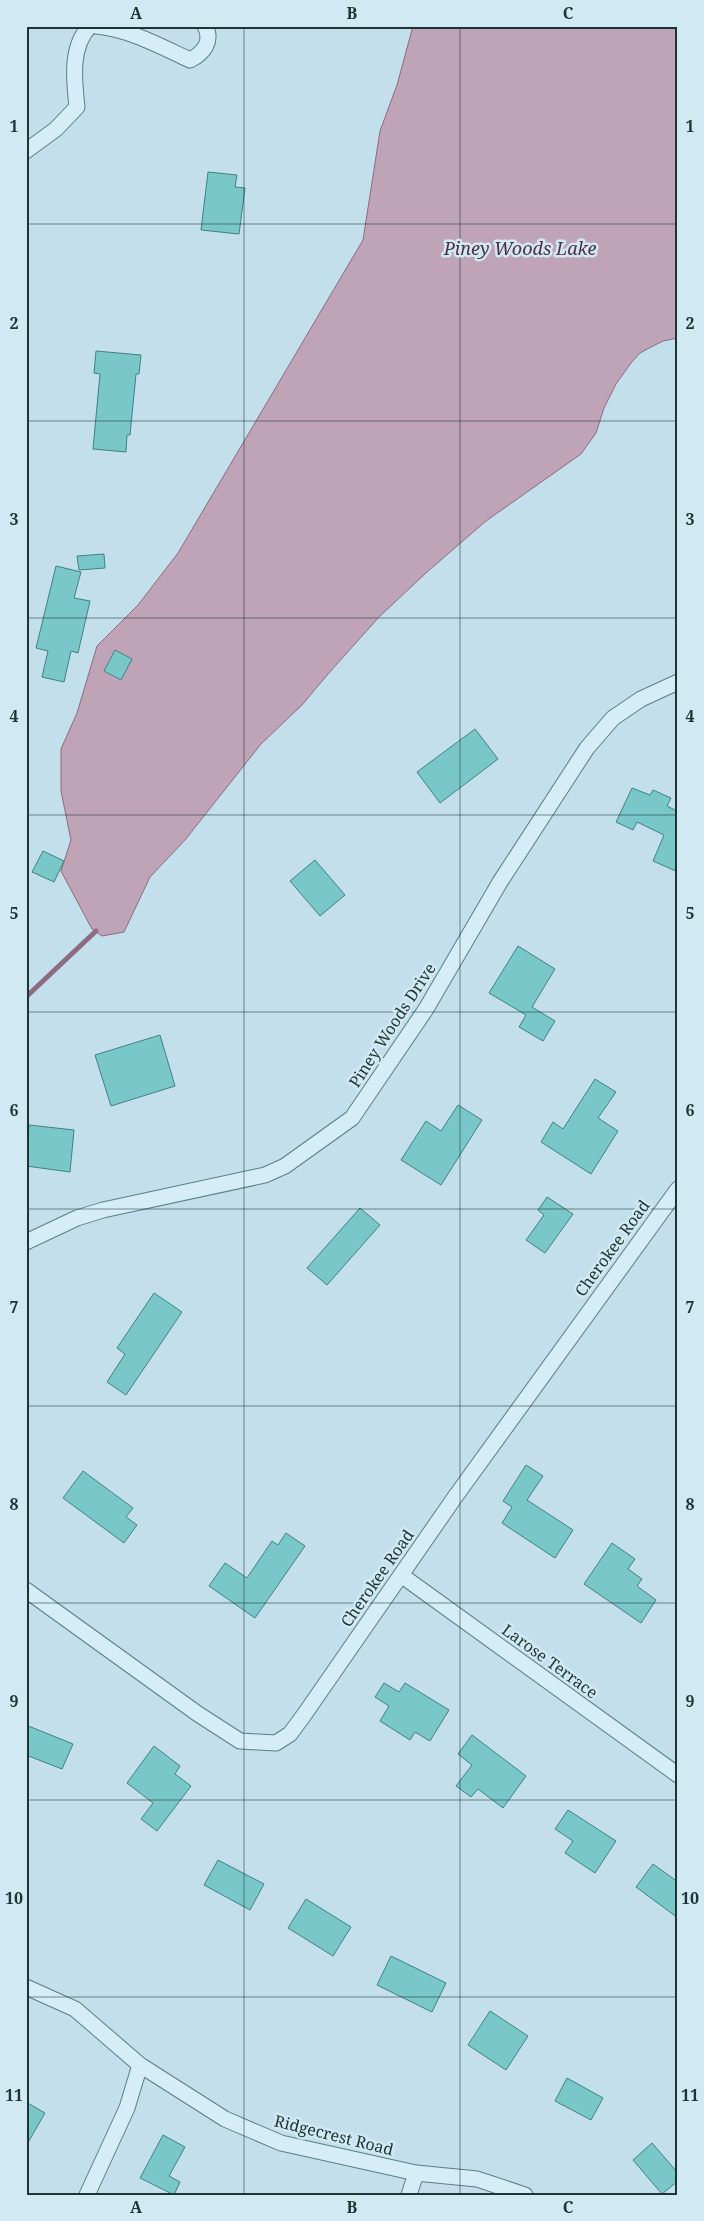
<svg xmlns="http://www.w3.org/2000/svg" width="704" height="2221" font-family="'Noto Serif',serif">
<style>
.water{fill:#bea4b6;stroke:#8b6c81}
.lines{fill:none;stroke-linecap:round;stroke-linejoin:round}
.stream{stroke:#8b6c81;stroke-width:5}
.building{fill:#79c7c8;stroke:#418280}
.minor-casing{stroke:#5a7f84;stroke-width:17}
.minor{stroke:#d4edf7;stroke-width:15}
.grid{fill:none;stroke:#1d3334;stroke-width:1;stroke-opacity:0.55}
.labels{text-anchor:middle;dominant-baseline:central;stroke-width:5;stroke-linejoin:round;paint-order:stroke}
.street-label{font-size:16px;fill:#1d3334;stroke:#d1e9f3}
.water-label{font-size:18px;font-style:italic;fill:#532d40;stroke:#d1e9f3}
.neatline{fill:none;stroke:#1d3334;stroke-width:2}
.grid-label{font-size:16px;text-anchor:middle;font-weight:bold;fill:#1d3334}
</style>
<rect width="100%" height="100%" fill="#c2dfeb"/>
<path class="water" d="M413 26H678V338L663 341 651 347 640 353 631 363 616 384 604 408 596 433 581 454 486 521 427 572 379 617 328 674 302 705 261 744 185 840 150 877 124 932 102 936 92 929 61 871 71 840 61 791V749L77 713 97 646 138 605 178 553 363 240 380 131 397 85Z"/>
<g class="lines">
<path class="stream" d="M26 997 96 931"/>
</g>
<path class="building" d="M208 172 237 175 235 187 245 188 239 234 201 230Z
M96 351 141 355 139 374H136L130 435H127L126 452 93 449 100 374 94 373Z
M104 554 105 568 79 570 77 556Z
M56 566 81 572 74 598 90 601 78 653 71 651 64 682 42 677 48 651 36 648Z
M115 650 132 659 121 680 104 671Z
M475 729 498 759 440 803 417 772Z
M632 788 650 795 653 790 671 798 667 806 675 810 678 805V872L653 861 664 835 637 822 633 830 616 822Z
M43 851 64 861 54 882 32 872Z
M315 860 345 895 320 916 290 881Z
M518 946 555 969 532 1007 555 1021 543 1041 519 1027 526 1015 489 993Z
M160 1035 175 1086 111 1106 95 1055Z
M595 1079 616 1092 598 1118 618 1131 591 1174 541 1142 553 1122 563 1129Z
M458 1105 482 1120 441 1185 401 1160 426 1121 441 1131Z
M29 1125 74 1130 70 1172 26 1166Z
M547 1197 573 1214 545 1253 526 1240 544 1215 538 1210Z
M360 1208 380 1225 327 1285 307 1268Z
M154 1293 182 1312 126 1395 107 1382 125 1354 117 1348Z
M526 1465 543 1476 527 1500 573 1530 555 1558 502 1523 512 1507 503 1501Z
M83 1471 133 1508 126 1517 137 1525 124 1543 63 1498Z
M286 1533 305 1546 255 1618 209 1586 225 1563 247 1578 272 1541 278 1545Z
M612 1543 635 1559 628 1569 642 1579 637 1586 656 1600 641 1623 584 1584Z
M384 1683 399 1692 405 1683 449 1710 430 1741 415 1732 410 1740 380 1721 389 1706 375 1697Z
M26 1725 73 1744 62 1769 26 1755Z
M472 1735 526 1776 503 1808 478 1789 471 1797 456 1786 472 1765 458 1754Z
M154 1746 180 1766 175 1774 191 1786 157 1831 141 1819 153 1803 127 1783Z
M568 1810 616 1841 595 1873 565 1853 573 1841 555 1829Z
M218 1860 264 1884 250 1910 204 1885Z
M653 1864 678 1882V1918L636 1887Z
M306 1899 351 1927 333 1956 288 1928Z
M391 1956 446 1983 432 2012 377 1985Z
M490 2011 528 2036 506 2070 468 2045Z
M567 2078 603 2098 591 2120 555 2101Z
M26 2102 45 2113 26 2146Z
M163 2135 185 2147 169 2176 180 2182 174 2195 140 2178Z
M652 2143 678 2173V2181L662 2194 633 2160Z"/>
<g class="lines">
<g class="minor-casing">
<path id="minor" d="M96 26C129 29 160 46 190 60 204 53 213 41 205 26
M26 151 56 129 77 107C74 80 70 46 90 26
M26 1242 77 1218 103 1210 265 1175 285 1166 352 1118 426 1009 500 882 587 748 613 718 641 699 678 682
M401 1575 678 1775
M26 1590 198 1714 240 1741 276 1743 290 1734 304 1715 455 1497 678 1189
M26 1987 75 2009 140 2065 225 2119 281 2143 416 2173 477 2179 525 2195
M87 2195 127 2108 140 2065
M409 2195 416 2173"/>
</g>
<use href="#minor" class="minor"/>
</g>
<path class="grid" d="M244 26V2195M460 26V2195M26 224H678M26 421H678M26 618H678M26 815H678M26 1012H678M26 1209H678M26 1406H678M26 1603H678M26 1800H678M26 1997H678"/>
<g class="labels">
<g class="street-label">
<text transform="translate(392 1025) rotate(-57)">Piney Woods Drive</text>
<text transform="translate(612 1248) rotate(-54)">Cherokee Road</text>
<text transform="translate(377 1578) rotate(-55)">Cherokee Road</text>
<text transform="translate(550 1661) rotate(36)">Larose Terrace</text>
<text transform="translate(334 2135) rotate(14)">Ridgecrest Road</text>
</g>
<g class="water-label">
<text x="520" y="248">Piney Woods Lake</text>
</g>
</g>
<rect width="704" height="2221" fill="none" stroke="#d1e9f3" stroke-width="55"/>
<rect x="28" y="28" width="648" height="2166" class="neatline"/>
<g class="grid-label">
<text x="136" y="19">A</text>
<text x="352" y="19">B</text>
<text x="568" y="19">C</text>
<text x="14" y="132">1</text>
<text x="690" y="132">1</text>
<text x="14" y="329">2</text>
<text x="690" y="329">2</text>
<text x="14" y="525">3</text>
<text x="690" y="525">3</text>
<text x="14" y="722">4</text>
<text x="690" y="722">4</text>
<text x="14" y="919">5</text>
<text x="690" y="919">5</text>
<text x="14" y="1116">6</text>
<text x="690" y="1116">6</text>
<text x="14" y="1313">7</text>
<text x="690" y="1313">7</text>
<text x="14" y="1510">8</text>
<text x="690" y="1510">8</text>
<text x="14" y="1707">9</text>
<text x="690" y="1707">9</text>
<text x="14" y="1904">10</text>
<text x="690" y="1904">10</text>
<text x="14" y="2101">11</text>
<text x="690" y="2101">11</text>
<text x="136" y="2213">A</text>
<text x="352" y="2213">B</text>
<text x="568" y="2213">C</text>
</g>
</svg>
